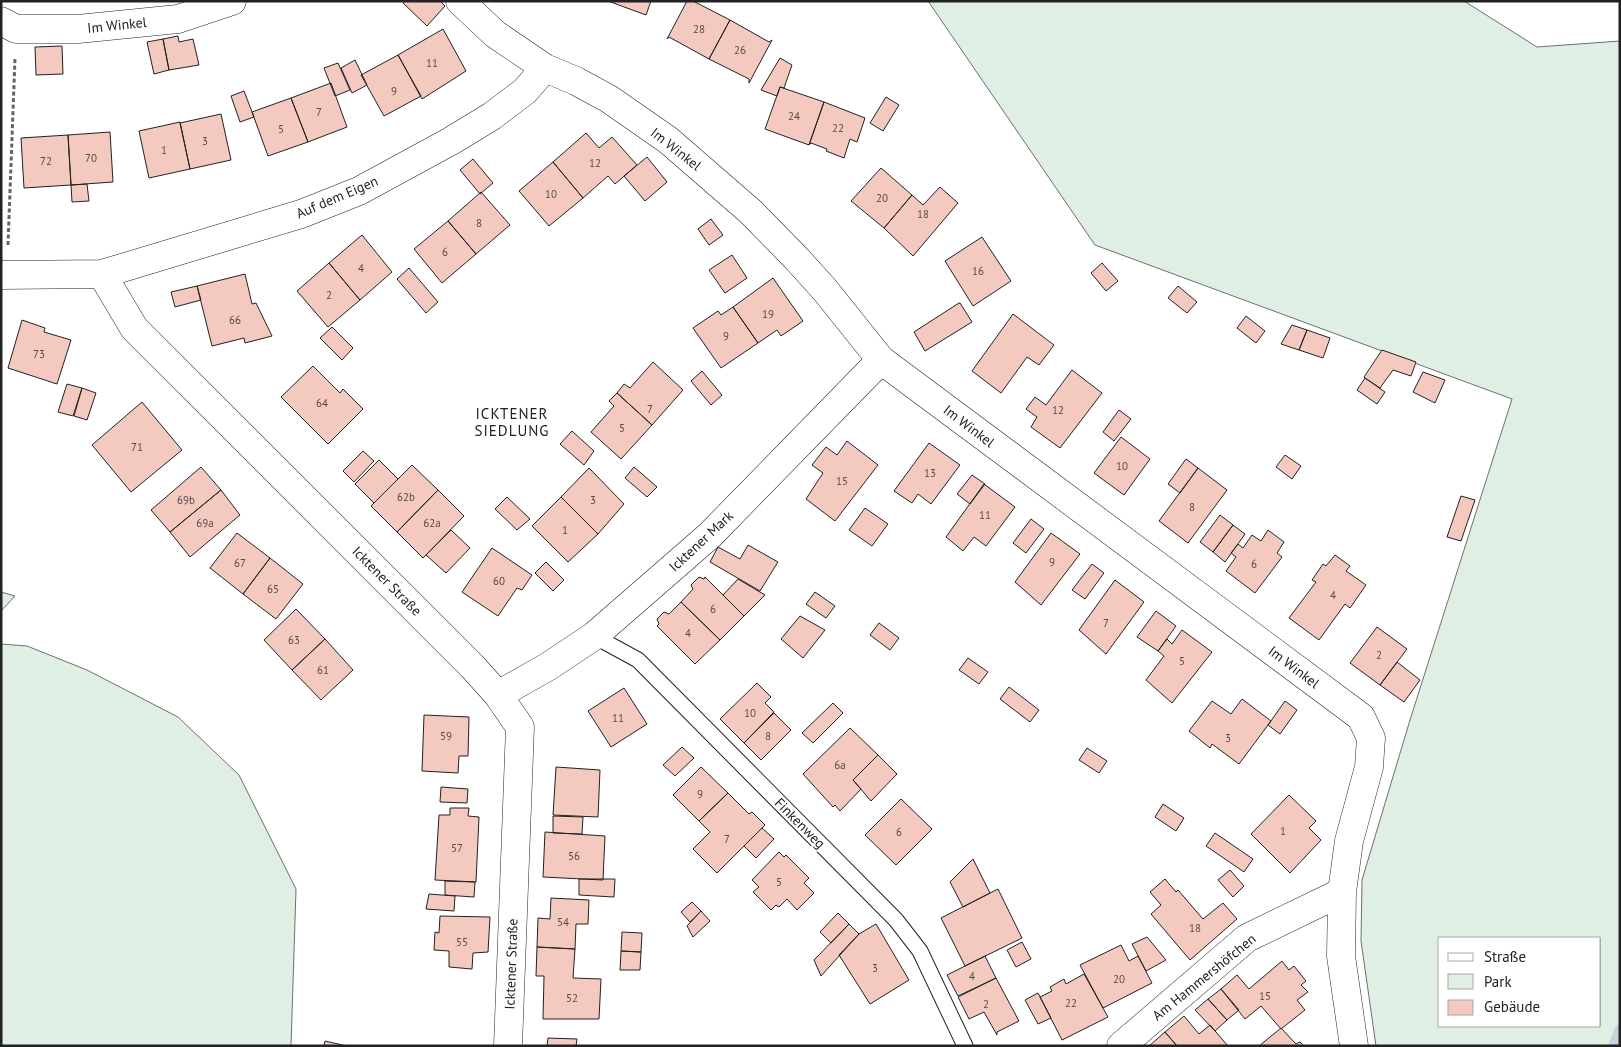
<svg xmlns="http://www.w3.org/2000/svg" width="1621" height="1047" font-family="'PT Sans',sans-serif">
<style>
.green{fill:#e0efe3;stroke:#6f6f6f;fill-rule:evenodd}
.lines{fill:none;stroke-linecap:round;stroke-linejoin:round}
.stream{stroke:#c7d3dd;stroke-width:10}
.building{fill:#f3c9c0;stroke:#222}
.service-casing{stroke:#222;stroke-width:17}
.minor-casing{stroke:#222;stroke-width:29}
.path{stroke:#646464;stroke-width:3;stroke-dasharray:4 2.5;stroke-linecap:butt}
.service{stroke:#fff;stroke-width:15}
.minor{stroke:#fff;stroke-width:28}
.labels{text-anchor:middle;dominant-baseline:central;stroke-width:4;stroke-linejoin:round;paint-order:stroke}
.number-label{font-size:11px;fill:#564c4a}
.street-label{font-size:14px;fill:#222;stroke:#fff}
.neighbourhood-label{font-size:15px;letter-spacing:1px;fill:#222;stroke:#fff}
</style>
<rect width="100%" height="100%" fill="#fff"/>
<path class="green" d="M928 1H1464L1537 47 1620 41V1046H1376L1361 941 1362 880 1410 720 1512 399 1095 245ZM1440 938H1600V1026H1440Z
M1 592 15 596 1 611Z
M1 644 27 646 87 670 178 717 239 775 296 889 291 1046H1Z"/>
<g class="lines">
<path class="stream" d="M1613 1046 1620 1029"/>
</g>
<path class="building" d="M405 1H440L445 6 427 26 403 3Z
M608 1H651L646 15Z
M687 1H693L730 20 709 59 669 37 667 39Z
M730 20 769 42 772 40 749 83V79L709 59Z
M443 29 466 71 422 99 398 55Z
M178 36 179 42 193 39 199 65 169 70 163 39Z
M163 39 169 70 154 74 147 42Z
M62 46 63 74 36 75 35 47Z
M398 55 421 96 384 116 361 75Z
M780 58 792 65 784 88 780 87 777 96 761 90Z
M355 60 367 85 352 93 341 68Z
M338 63 350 90 335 96 324 68Z
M331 83 347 127 308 142 291 98Z
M780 87 824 102 809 145 765 129Z
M244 91 254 117 240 122 231 96Z
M886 97 899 105 883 131 870 123Z
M291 98 308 142 268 156 252 112Z
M824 102 865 118 857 142 850 139 844 158 826 151 827 149 811 143 809 145Z
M221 114 231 160 190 169 180 123Z
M180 122 190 169 149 178 139 131Z
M110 132 113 182 71 185 68 135Z
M586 133 599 148 612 137 637 165 615 184 608 176 583 198 553 162Z
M68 135 71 185 24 188 21 138Z
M647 157 667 182 645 201 624 176Z
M473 159 493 183 480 194 460 170Z
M553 162 583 198 549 226 519 191Z
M881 168 912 195 884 228 851 201Z
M87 184 89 201 72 202 71 185Z
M940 187 958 203 913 256 884 228 912 195 923 205Z
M481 192 510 225 476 254 448 221Z
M711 219 723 235 709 245 698 229Z
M448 221 476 254 442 283 414 249Z
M362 235 392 272 360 300 329 263Z
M982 237 1011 281 973 306 945 261Z
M732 255 747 278 725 293 709 270Z
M329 263 360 300 328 327 297 291Z
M1102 263 1118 281 1106 291 1091 273Z
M409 268 438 302 426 313 397 279Z
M245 274 252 304 256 303 272 336 245 343 244 338 212 346 197 286Z
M773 278 803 321 781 336 777 330 758 343 733 307Z
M197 286 201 300 175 307 171 292Z
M1178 286 1197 302 1187 313 1168 298Z
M959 303H960L972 322 925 351 914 332Z
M733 307 758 343 721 368 693 328 718 311 721 315Z
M1013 314 1054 345 1039 365 1027 357 1001 393 972 371Z
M1246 316 1265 331 1256 343 1237 328Z
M22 320 45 328 44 332 71 340 57 384 8 368Z
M1292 325 1307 330 1299 350 1281 344Z
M332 327 353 348 342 360 320 338Z
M1307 330 1330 338 1323 358 1299 350Z
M1382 350 1416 362 1411 376 1393 370 1380 388 1365 378 1364 377Z
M653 362 683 390 652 425 617 393 624 384 630 388Z
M313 366 340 393 343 389 363 409 328 444 281 397Z
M1072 370 1102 393 1060 448 1031 427 1037 417 1026 409 1035 397 1046 405Z
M702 371 722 395 711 405 691 381Z
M1423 372 1445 380 1435 403 1413 392Z
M1365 378 1385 392 1377 404 1357 390Z
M67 384 82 388 73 416 58 412Z
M82 388 96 393 87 420 74 416Z
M617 393 652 425 621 459 591 432 614 406 609 401Z
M142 402 182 450 131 492 92 445Z
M1119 410 1131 419 1114 441 1103 432Z
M572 431 594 451 584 465 560 444Z
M1121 437 1150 459 1124 495 1094 473Z
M847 441 878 465 835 521 806 499 823 473 812 465 826 447 837 455Z
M929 443 960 465 931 504 918 494 912 503 894 491Z
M363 451 374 461 354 482 343 471Z
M1285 455 1301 466 1292 479 1276 467Z
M1186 459 1198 468 1180 493 1168 484Z
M379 460 398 479 374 503 355 484Z
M412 465 438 490 397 532 371 506Z
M201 467 221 490 170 532 151 510Z
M634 467 657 487 647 497 625 478Z
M589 468 624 504 598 534 561 497Z
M1198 468 1227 490 1188 543 1159 521Z
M972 475 985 484 970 504 957 494Z
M984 484 1015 507 986 546 974 537 963 551 946 537Z
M221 490 240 515 190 557 170 532Z
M438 490 464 516 423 558 397 532Z
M1461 496 1475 500 1461 541 1447 537Z
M507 497 530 519 517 530 495 509Z
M561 497 598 534 568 562 532 526Z
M865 508 888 524 872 546 849 530Z
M1220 515 1233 525 1213 552 1200 542Z
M1031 519 1044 529 1026 553 1013 543Z
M1233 525 1245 534 1225 562 1213 552Z
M451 530 470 548 446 573 426 555Z
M1268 530 1284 542 1277 553 1282 557 1255 593 1226 571 1236 557 1231 553 1238 544 1243 548 1252 535 1261 541Z
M237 533 270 558 243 594 210 568Z
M1051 533 1080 554 1041 605 1015 582Z
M748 545 778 562 760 591 710 562 718 547 740 559Z
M492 548 532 575 522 590 517 588 498 616 462 592Z
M1335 555 1350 566 1346 571 1366 585 1350 608 1345 604 1319 640 1289 618 1316 582 1312 580 1323 564 1326 566Z
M270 558 303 584 276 619 243 594Z
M546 562 564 580 553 591 535 573Z
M1092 564 1104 573 1085 599 1072 590Z
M699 577 704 579 705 577 744 616 720 640 681 602 693 589 691 585Z
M738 579 765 595 744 616 723 595Z
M1115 580 1144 602 1106 654 1079 630Z
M815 592 835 606 826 618 806 604Z
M681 602 720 640 695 664 657 626 659 624 657 619 664 612 669 614Z
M296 609 325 639 292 670 264 640Z
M1156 611 1176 626 1158 651 1137 637Z
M800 616 825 630 803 658 781 639Z
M879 623 899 638 890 650 870 635Z
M1377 627 1407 649 1380 685 1350 663Z
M1182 630 1212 652 1172 703 1146 680 1164 656 1158 651 1167 639 1172 644Z
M325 639 353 670 321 700 292 670Z
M968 658 988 672 979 684 959 670Z
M1397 662 1420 680 1404 702 1380 685Z
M757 683 771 697 765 703 774 712 744 743 720 719Z
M1009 687 1039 710 1030 722 1000 699Z
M624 688 647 724 611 747 588 711Z
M1242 699 1271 721 1239 764 1212 744 1210 748 1189 731 1212 701 1231 714Z
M1285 701 1297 710 1280 734 1268 725Z
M833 703 843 713 813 743 802 733Z
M774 713 791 730 761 760 744 743Z
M424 715 469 717 468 756H459L458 773 422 771Z
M850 728 878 755 853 780 861 789 840 811 835 805 833 807 803 774Z
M682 747 694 758 675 776 663 765Z
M1087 748 1107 761 1099 773 1079 760Z
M878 755 897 774 871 801 853 780Z
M556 767 600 770 598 817 553 815Z
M701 767 728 793 699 821 673 795Z
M441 787 468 789 467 803 440 802Z
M728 793 749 814 752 812 765 825 717 873 693 849 710 832 699 821Z
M1289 795 1316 821 1309 828 1321 840 1290 873 1251 834Z
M901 799 932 829 896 865 865 835Z
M1163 804 1184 818 1176 831 1155 817Z
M450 808H469L468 816 479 817 476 882 435 880 439 815H450Z
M553 816 583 817 582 834 553 833Z
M762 828 774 839 756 858 744 846Z
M545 832 605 836 603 880 543 877Z
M1215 833 1253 859 1244 872 1206 846Z
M779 852 784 857 786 855 809 878 804 883 814 893 797 910 787 899 779 907 776 905 771 910 753 892 759 887 752 880Z
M973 859 990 893 963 907 950 882Z
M1230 870 1244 886 1233 897 1218 880Z
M579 879H615L614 897 579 895Z
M1165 879 1176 892 1178 890 1203 919 1223 903 1237 919 1190 960 1151 914 1161 905 1150 892Z
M445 881 475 882 474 897 445 895Z
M998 889 1022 938 965 966 941 918Z
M429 894 455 896 454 911 426 909Z
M551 898 589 900 588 924H576L575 949 537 947 538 918 550 919Z
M692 902 701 911 690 922 681 912Z
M701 911 710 921 693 937 687 926Z
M838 913 849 924 831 943 820 932Z
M440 916 490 917 488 952 473 953 472 969 449 967V951L434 950 435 932 439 933Z
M849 924 859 934 821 976 814 960Z
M876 924 909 980 870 1004 839 955 859 934Z
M622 932 642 933 641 952 621 951Z
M1147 937 1166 960 1146 971 1132 944Z
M1022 942 1031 959 1016 967 1007 950Z
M1121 945 1129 961 1138 956 1152 983 1103 1008 1080 965Z
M537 947 575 949 573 978 601 979 599 1019H543L544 976H536Z
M621 951 641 952 640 970H620Z
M985 956 996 978 958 996 947 975Z
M1282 961 1289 970 1294 966 1306 981 1301 985 1308 992 1297 1000 1305 1010 1281 1029 1261 1006 1245 1019 1221 989 1237 975 1249 989Z
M1084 974 1108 1017 1062 1040 1040 997 1052 991 1050 987 1064 979 1066 984Z
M996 978 1019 1021 997 1032V1035L984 1012 969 1019 958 997Z
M1221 989 1239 1010 1227 1020 1208 999Z
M1038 993 1051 1018 1038 1024 1025 1000Z
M1208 999 1227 1020 1215 1031 1195 1010Z
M1184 1016 1199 1034 1210 1025 1228 1046H1177L1165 1032Z
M1281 1028 1296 1044 1300 1042 1304 1046H1259Z
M1165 1032 1177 1046H1149Z
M548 1038 577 1039 576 1046H547Z
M325 1041 347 1046H324Z"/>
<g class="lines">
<g class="service-casing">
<path id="service" d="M594 636 638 660 896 920 920 951 965 1046"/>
</g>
<g class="minor-casing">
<path id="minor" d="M460 1 495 34 545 68 576 81 609 99 668 140 751 212 797 259 825 290 881 360 1361 717 1371 738 1369 767 1349 841 1342 892 1341 956 1354 1046
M1 21 16 29H78L178 19 232 1
M102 274 134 328 472 666 498 695 520 727 508 1046
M1 275 102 274 301 214 359 191 451 141 492 116 525 91 545 68
M498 695 549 666 594 636 710 535 881 360
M1121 1046 1247 938 1342 892"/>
</g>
<path class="path" d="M8 245 15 58"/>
<use href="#service" class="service"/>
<use href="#minor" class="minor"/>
</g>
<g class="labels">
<g class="number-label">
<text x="699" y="29">28</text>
<text x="740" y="50">26</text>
<text x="432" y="63">11</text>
<text x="394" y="91">9</text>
<text x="319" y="112">7</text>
<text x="794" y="116">24</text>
<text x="838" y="128">22</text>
<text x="281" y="129">5</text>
<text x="205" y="141">3</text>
<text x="164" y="150">1</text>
<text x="91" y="158">70</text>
<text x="46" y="161">72</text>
<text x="595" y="163">12</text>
<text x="551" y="194">10</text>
<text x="882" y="198">20</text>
<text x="923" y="214">18</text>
<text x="479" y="223">8</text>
<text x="445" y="252">6</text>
<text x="361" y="268">4</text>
<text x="978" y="271">16</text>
<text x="329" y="295">2</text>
<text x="768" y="314">19</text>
<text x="235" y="320">66</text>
<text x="726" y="336">9</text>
<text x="39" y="354">73</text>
<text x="322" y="403">64</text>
<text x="650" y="409">7</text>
<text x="1058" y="410">12</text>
<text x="622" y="428">5</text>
<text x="137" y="447">71</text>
<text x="1122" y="466">10</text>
<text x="930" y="473">13</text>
<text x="842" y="481">15</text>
<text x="406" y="497">62b</text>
<text x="186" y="500">69b</text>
<text x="593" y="500">3</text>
<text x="1192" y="507">8</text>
<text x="985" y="515">11</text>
<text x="205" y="523">69a</text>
<text x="432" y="523">62a</text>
<text x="565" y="530">1</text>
<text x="1052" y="562">9</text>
<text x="240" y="563">67</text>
<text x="1254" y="564">6</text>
<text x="499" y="581">60</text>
<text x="273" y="589">65</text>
<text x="1333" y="595">4</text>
<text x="713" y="609">6</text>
<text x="1106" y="623">7</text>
<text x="688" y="633">4</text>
<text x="294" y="640">63</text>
<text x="1379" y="655">2</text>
<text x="1182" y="661">5</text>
<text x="323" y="670">61</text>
<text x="750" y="713">10</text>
<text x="618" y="718">11</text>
<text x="446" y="736">59</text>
<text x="768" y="736">8</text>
<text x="1228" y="738">3</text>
<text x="840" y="765">6a</text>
<text x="700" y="794">9</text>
<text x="1283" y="831">1</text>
<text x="899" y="832">6</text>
<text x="727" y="839">7</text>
<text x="457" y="848">57</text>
<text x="574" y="856">56</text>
<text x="779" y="882">5</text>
<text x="563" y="922">54</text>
<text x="1195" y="928">18</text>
<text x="462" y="942">55</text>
<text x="875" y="968">3</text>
<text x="972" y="976">4</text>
<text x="1119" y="979">20</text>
<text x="1265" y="996">15</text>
<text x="572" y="998">52</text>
<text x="1071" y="1003">22</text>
<text x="986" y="1004">2</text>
</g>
<g class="street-label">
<text transform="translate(117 25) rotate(-6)">Im Winkel</text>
<text transform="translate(676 149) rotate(38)">Im Winkel</text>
<text transform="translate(337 197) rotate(-23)">Auf dem Eigen</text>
<text transform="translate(969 426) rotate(37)">Im Winkel</text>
<text transform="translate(701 541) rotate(-43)">Icktener Mark</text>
<text transform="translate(387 581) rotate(45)">Icktener Straße</text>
<text transform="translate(1294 667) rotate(37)">Im Winkel</text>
<text transform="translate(800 823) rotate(45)">Finkenweg</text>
<text transform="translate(511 964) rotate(-88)">Icktener Straße</text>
<text transform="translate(1204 977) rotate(-39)">Am Hammershöfchen</text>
</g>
<g class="neighbourhood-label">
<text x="512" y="413">ICKTENER<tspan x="512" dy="17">SIEDLUNG</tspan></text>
</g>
</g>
<rect width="1621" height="1047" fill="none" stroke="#222222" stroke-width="5"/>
<rect x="1438" y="937" width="162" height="90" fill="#ffffff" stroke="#a7a7a7"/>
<rect x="1448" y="953" width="25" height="8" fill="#ffffff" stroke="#a7a7a7"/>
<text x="1484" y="962" font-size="15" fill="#222222">Straße</text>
<rect x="1448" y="974" width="25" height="15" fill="#e0efe3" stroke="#a7a7a7"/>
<text x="1484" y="987" font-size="15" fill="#222222">Park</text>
<rect x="1448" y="1000" width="25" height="15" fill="#f3c9c0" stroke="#a7a7a7"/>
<text x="1484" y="1012" font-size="15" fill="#222222">Gebäude</text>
</svg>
